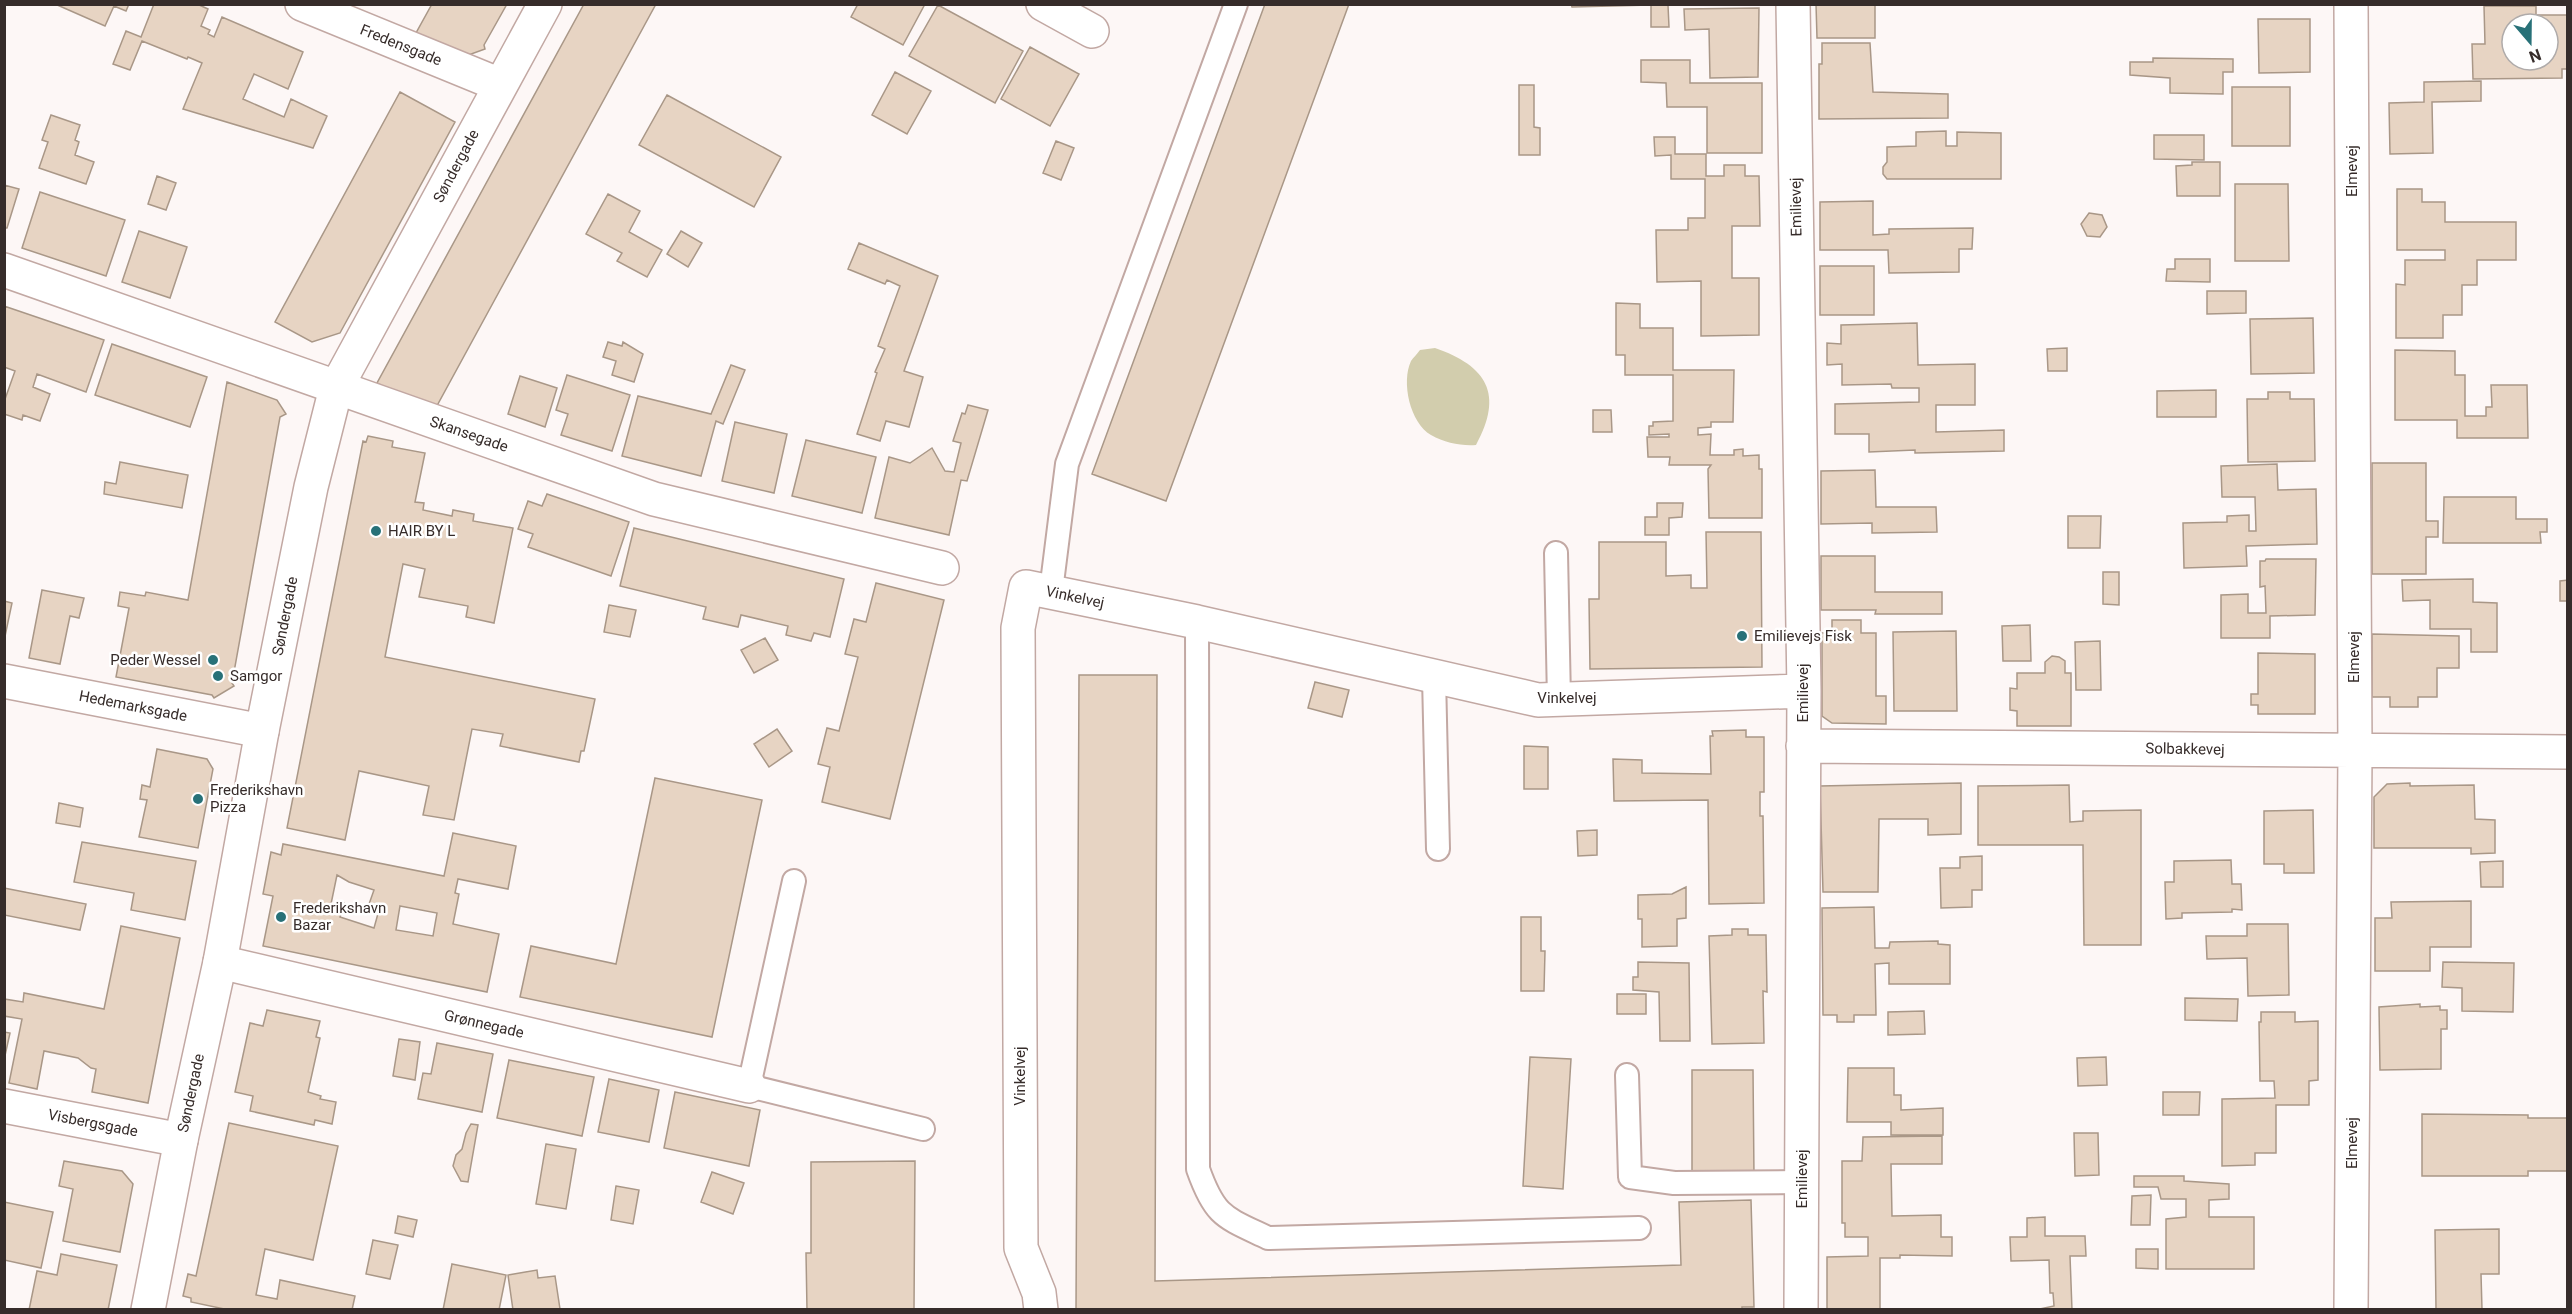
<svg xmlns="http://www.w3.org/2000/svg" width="2572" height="1314" font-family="Roboto,sans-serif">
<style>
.green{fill:#d2cdad}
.building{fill:#e7d4c3;stroke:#a99787;stroke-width:1.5;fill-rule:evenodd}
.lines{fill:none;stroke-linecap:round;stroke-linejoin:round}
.service-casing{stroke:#c2a8a3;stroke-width:26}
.minor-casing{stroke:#c2a8a3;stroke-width:36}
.tertiary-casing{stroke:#c2a8a3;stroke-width:36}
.service{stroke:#fff;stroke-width:22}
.minor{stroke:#fff;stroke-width:33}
.tertiary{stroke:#fff;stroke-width:33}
.poi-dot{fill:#287178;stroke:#fff;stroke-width:2}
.labels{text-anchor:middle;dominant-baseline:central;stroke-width:5;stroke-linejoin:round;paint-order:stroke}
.street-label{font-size:15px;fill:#362c2a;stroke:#fff}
.poi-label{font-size:15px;fill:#362c2a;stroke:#fff;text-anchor:start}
</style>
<rect width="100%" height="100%" fill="#fdf7f6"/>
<path class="green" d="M1435 348C1487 366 1504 394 1476 445 1461 446 1445 443 1431 435 1410 423 1401 382 1411 361 1413 358 1417 354 1420 350Z"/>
<path class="building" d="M55 4H129L126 11 114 6 105 26Z
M154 4H197L208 9 201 26 210 30 208 34 214 37 222 17 303 52 288 89 254 74 243 99 284 117 291 99 327 116 313 148 183 109 202 63 188 57 187 59 142 41 130 70 113 64 126 31 141 37Z
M432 4H507L484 45 485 49 463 57 416 33Z
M584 4H656L433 413 377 383Z
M858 4H925L903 45 851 17Z
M1265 4H1349L1166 501 1092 474Z
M1571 4H1679V5H1668L1669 27H1651V5L1572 7Z
M1816 4H1875V38H1817Z
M938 5 1023 51 995 103 909 56Z
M2484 6H2536V15H2568V69H2562V78L2473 79 2472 44H2485ZM2512 24H2548V60H2512Z
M1759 8 1758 77 1710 78 1709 29 1685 30 1684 9Z
M2258 19H2310V72L2259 73Z
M1822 43H1870L1873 92 1948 94V118L1819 119V64H1822Z
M1030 47 1079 74 1050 126 1001 99Z
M2153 58 2233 59V72H2223V94L2170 93V78L2130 75V62H2153Z
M1641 60H1690V83H1762V153H1707V107H1667L1666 83 1641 82Z
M895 72 931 91 907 134 872 115Z
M2481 81V101L2432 102 2433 153 2390 154 2389 103 2424 102V82Z
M1519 85H1534V127L1540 128V155H1519Z
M2232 87H2290V146H2232Z
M400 92 455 122 340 333 312 342 275 322Z
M667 95 781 157 754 207 639 145Z
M51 115 80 125 75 140 79 142 75 155 94 162 86 184 39 168 48 142 42 140Z
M1946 131V146H1957V132L2001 133V179H1887L1883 174V167L1887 162V147L1916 146V132Z
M2154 135H2204V160L2154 159Z
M1654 137H1675V154H1706V176H1724V165H1745V176H1759L1760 226H1732V278H1759V335L1701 336V281L1657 282 1656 230H1688V218H1705V179H1671V155L1655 156Z
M1056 141 1074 148 1061 180 1043 173Z
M2192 162H2220V196H2177L2176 166 2192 165Z
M157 176 176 183 166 210 148 204Z
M2235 184H2288L2289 261H2235Z
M4 185 19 189 7 228H4Z
M2397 189H2422V202H2445V222H2516V260H2477V285H2462V315H2443V338H2396V284L2405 285V260H2445V250H2397Z
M40 192 125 220 106 276 22 248Z
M608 194 640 211 629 232 662 250 647 277 617 261 622 253 586 234Z
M1873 201V235L1889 234V229L1973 228 1972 249H1959V272L1889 273 1888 250H1820V202Z
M2089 213 2102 215 2107 227 2100 237 2087 236 2081 224Z
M139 231 187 247 170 298 122 282Z
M681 231 702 243 688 267 667 254Z
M859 243 938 276 904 371 923 377 909 427 886 421 880 441 857 434 877 373 875 372 885 349 878 346 900 286 887 280 885 284 848 269Z
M2175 259H2210V282L2166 281 2167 269H2175Z
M1820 266H1874V315H1820Z
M2207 291H2246V313L2207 314Z
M1616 303 1640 304V328H1673V370H1734L1733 422H1711V427L1698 428V435L1711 434 1710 455H1734V450L1743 449V456L1759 455V469H1762V518H1709L1708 469 1711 465H1669L1670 457H1648L1647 437H1669V434L1649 435V426H1653V422L1673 421V375H1625V355H1616Z
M4 306 104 340 86 392 37 374 33 387 50 394 40 421 23 415 22 420 4 414V402L15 371 4 367Z
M2313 318 2314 373 2251 374 2250 319Z
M1917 323 1918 365 1975 364V405H1936V432L2004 430V451L1915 453V450L1869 452V434H1835V404L1919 402V388H1892L1891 384 1842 385V364L1827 365V343L1841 344V325Z
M608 342 622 346 623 342 643 354 634 382 612 375 616 361 603 357Z
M112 344 207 377 190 427 95 395Z
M2067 348V371H2048L2047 349Z
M2395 350 2455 351V375H2465V416H2486V407H2492L2491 385H2527L2528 438H2457V420H2395Z
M731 365 745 370 723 424 716 421 701 476 622 456 638 396 711 414Z
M567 375 630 395 612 451 561 435 568 414 556 410Z
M520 376 557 388 545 427 508 414Z
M227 382 277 400 286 414 280 417 232 683 234 686 214 698 212 695 116 677 129 608 118 606 120 592 145 596 146 592 188 600Z
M2216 390V417H2157V391Z
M2268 392H2290V399H2314L2315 461 2248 462 2247 399H2268Z
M968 405 988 410 967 481 961 480 949 535 875 518 889 457 910 463 932 448 945 471 954 472 961 443 953 441 962 413 965 414Z
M1593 410H1611L1612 432H1593Z
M735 422 787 434 774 493 722 481Z
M368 436 393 441 392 447 425 453 415 502 424 503 423 510 452 516 453 510 474 514 473 521 513 528 494 623 466 617 468 606 419 597 425 569 403 564 385 657 595 699 584 751H581L579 762 500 746 503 734 472 729 454 820 423 815 429 786 359 771 345 840 287 828 363 441 366 442Z
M806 440 876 457 862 513 792 496Z
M120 462 188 475 182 508 104 494 105 482 116 484Z
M2372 463H2426V521H2438V537H2426V574H2372Z
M2277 464 2278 490 2316 489 2317 544 2246 546 2247 566 2184 568 2183 523 2227 522V516L2249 515V531H2256L2255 497H2222L2221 466Z
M1875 470 1876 507H1936L1937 532 1872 533V523L1821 524V471Z
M547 494 629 522 611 576 528 547 533 534 518 529 528 501 542 506Z
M2444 497H2516V519H2547V532H2540L2541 543H2443Z
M1657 503H1683L1682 517 1669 518V535H1645V517H1657Z
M2068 516H2101L2100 548H2068Z
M634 528 844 579 830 637 814 633 811 641 786 635 788 626 741 615 738 627 703 619 706 607 620 586Z
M1706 532H1761L1762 667 1590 669 1589 599H1599V542H1666V576L1691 575V588H1707Z
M1821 556H1875V592H1942V614H1875L1876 610H1821Z
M2266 559H2316L2315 615 2270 616V638H2221V595L2248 594V613H2266L2265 586 2260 587V561H2265Z
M2103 572H2119V605L2103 604Z
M2473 579V602L2497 603V652H2471V629H2430V600L2403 601 2402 580Z
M2568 580V601H2560V581Z
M876 583 944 600 890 819 822 802 830 767 818 764 827 728 839 731 858 657 845 654 854 619 866 622Z
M42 590 84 598 79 618 70 616 60 664 29 658Z
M4 601 12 603 4 641Z
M609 605 636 610 630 637 604 632Z
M1832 620H1861V633H1876V696H1886V724L1832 723 1822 716V633H1832Z
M2030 625 2031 661H2003L2002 626Z
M1956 631 1957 711H1894L1893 632Z
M2372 634 2459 636V668H2437V697H2418V707H2390V697H2372Z
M765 638 778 660 754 673 741 650Z
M2100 641 2101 690H2076L2075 642Z
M2258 653 2315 654V714H2258V705H2251V694H2258Z
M2052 656 2059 657 2065 661V673H2071V726H2017V711L2010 710V688L2017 689V673H2045V662Z
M1079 675H1157L1155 1281 1681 1265 1679 1202 1751 1200 1754 1307H1742V1310H1076Z
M1315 682 1349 690 1342 717 1308 708Z
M777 729 792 751 769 767 754 744Z
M1746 730V737H1764V792H1760V816H1763L1764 903 1709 904 1708 800 1614 801 1613 759 1642 760V773L1711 774 1710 736H1713L1712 731Z
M1524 746 1548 747V789H1524Z
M157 749 207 759 213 769 198 848 139 837 147 800 140 799 142 785 150 787Z
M655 778 762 800 712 1037 520 997 531 946 616 964Z
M1961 783V834L1928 835V819H1879L1878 892H1823L1820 786Z
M2410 783V786L2474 785 2475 819 2495 820V853L2471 854V848H2374V797L2387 784Z
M2069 785 2070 822 2083 821V811L2141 810V945H2084L2083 845H1978V786Z
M59 803 83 808 80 827 56 823Z
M2313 810 2314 873H2284V864H2264V811Z
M1597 830V855L1578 856 1577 831Z
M453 833 516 846 508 889 458 879 455 893 459 894 453 924 499 934 487 992 263 946 273 896 263 894 271 852 281 855 283 844 444 876ZM337 875 349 882 374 890 368 907 379 910 374 928 340 917 344 903 331 904ZM400 906 437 913 433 936 396 930Z
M82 842 196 861 185 920 131 910 134 893 74 882Z
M1982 856V890H1972V907L1941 908 1940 868H1960V857Z
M2231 860 2232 884H2241L2242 910 2232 909V912L2182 913V918L2166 919 2165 882H2174V861Z
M2503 861V887H2481L2480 862Z
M1686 887V918L1677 919V946L1642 947V919H1638V895L1672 894Z
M4 888 86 904 80 930 4 915Z
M2471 901V947H2430V971H2375V918H2392L2391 902Z
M1874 907 1875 948H1889L1890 942 1938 941V944L1950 945V984H1889V963L1875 964 1876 1015H1854V1022H1837V1015H1823L1822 908Z
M1521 917H1541V951H1545L1544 991H1521Z
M2247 924H2288L2289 995 2248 996 2247 958 2207 959 2206 936H2247Z
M121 926 180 938 148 1103 92 1092 96 1069 91 1068 78 1058 44 1051 37 1089 9 1083 22 1019 4 1016V999L23 1002 24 993 104 1009Z
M1732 929H1748V935H1766L1767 992 1763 991 1764 1043 1712 1044 1709 936 1732 935Z
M1638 962 1689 963 1690 1041H1660L1659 992 1633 990V977H1638Z
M2443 962 2514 963 2513 1012 2462 1011V988L2442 987Z
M1617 994H1646V1014H1617Z
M2185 998 2238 999 2237 1021 2185 1020Z
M2420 1004V1007L2440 1006V1010H2447V1029H2441V1069L2380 1070 2379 1007Z
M267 1010 320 1021 316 1037 320 1038 308 1092 321 1096 320 1099 336 1102 332 1124 315 1120 314 1125 250 1111 253 1096 235 1092 250 1023 263 1026Z
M1924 1011 1925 1034 1888 1035V1012Z
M2261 1012H2295V1022L2318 1021V1080L2309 1081V1105H2276V1153H2255V1165L2222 1166V1099L2275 1098 2274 1081H2260L2259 1022H2261Z
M4 1032 10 1033 4 1060Z
M399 1039 420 1042 415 1080 393 1076Z
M437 1043 493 1054 482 1112 418 1099 423 1073 431 1074Z
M1530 1057 1571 1059 1563 1189 1523 1186Z
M2106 1057 2107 1085 2078 1086 2077 1058Z
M509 1060 594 1077 582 1136 497 1118Z
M1848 1068H1894V1095H1901V1110L1943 1108V1135H1891V1122H1847Z
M1692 1070H1753L1754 1177H1692Z
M609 1079 659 1090 649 1142 598 1132Z
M675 1092 760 1110 749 1166 664 1148Z
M2163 1092H2200L2199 1115H2163Z
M2422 1114 2528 1115V1118H2568V1171H2528V1176H2422Z
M229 1123 338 1146 313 1260 265 1249 256 1295 277 1299 280 1280 355 1296 352 1310H229L191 1302V1298L183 1296 188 1274 196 1276Z
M471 1124 478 1125 468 1182 461 1181 453 1166 456 1155 462 1149 466 1133Z
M2074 1133H2098L2099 1175 2075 1176Z
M1942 1136V1164H1891L1892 1216 1941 1215V1237H1952V1256L1900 1255V1258H1880V1310H1827V1257L1868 1256V1237H1845V1223H1842V1161H1862L1863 1137Z
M546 1144 576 1149 566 1209 536 1204Z
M64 1161 122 1171 133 1184 120 1252 63 1241 73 1189 59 1186Z
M915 1161 914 1310H807L806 1253H811V1162Z
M712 1172 744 1183 733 1214 701 1202Z
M2134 1176H2184V1181L2229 1184V1199L2209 1200V1217H2254V1269H2166V1219L2186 1217V1199H2161L2158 1187H2134Z
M616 1186 639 1190 633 1224 611 1220Z
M2151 1195 2150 1225H2131L2132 1196Z
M4 1202 53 1212 41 1268 4 1260Z
M398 1216 417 1220 413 1237 395 1233Z
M2045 1217V1236H2085L2086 1256H2070L2072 1310H2035L2054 1306 2053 1293H2050L2049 1260 2011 1261 2010 1237H2027V1218Z
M2499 1229V1274H2481L2482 1309H2436L2435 1230Z
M373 1240 398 1245 390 1279 366 1274Z
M2136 1249H2158V1269L2136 1268Z
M61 1254 117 1265 108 1310H29L37 1271 57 1275Z
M452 1264 506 1275 499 1310H443Z
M537 1270 538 1278 555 1276 560 1309 513 1310 508 1275Z"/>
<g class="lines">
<g class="service-casing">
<path id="service" d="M1556 553 1559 700
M1051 591 1067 464 1236 4
M1197 622 1198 1169C1215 1217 1224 1217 1268 1238L1639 1228
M1434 677 1438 849
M794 881 749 1086 923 1129
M1627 1075 1630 1177 1674 1183 1802 1182"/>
</g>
<g class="minor-casing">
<path id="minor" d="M302 4 500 85
M1043 4 1092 31
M1793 4 1804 691 1801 1310
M2351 4 2355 751 2351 1310
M4 270 654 499 942 568
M4 681 262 731
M1803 746 2568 752
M220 962 749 1086
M4 1106 181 1140
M1041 1310 1039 1293 1021 1248 1018 628 1026 587 1197 622 1538 700 1804 691"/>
</g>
<g class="tertiary-casing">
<path id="tertiary" d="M148 1310 181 1140 220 962 262 731 311 487 336 388 545 4"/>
</g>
<use href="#service" class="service"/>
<use href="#minor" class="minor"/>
<use href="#tertiary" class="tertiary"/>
</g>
<g class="poi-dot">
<circle cx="376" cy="531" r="6"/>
<circle cx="1742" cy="636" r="6"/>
<circle cx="213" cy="660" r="6"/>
<circle cx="218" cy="676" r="6"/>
<circle cx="198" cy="799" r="6"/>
<circle cx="281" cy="917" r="6"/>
</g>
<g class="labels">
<g class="street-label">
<text transform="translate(401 45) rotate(22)">Fredensgade</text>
<text transform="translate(456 166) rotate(-62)">Søndergade</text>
<text transform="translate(2352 171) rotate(-90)">Elmevej</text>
<text transform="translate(1796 207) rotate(-91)">Emilievej</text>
<text transform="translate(469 434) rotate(19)">Skansegade</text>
<text transform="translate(1075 597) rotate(12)">Vinkelvej</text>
<text transform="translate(285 616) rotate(-79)">Søndergade</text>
<text transform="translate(2354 657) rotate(-90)">Elmevej</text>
<text transform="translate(1803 693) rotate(-90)">Emilievej</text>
<text x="1567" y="698">Vinkelvej</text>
<text transform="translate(133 706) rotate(11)">Hedemarksgade</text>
<text transform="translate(2185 749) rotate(1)">Solbakkevej</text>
<text transform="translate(484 1024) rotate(13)">Grønnegade</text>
<text transform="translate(1020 1076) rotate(-90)">Vinkelvej</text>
<text transform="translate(191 1093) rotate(-78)">Søndergade</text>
<text transform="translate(93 1123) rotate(11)">Visbergsgade</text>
<text transform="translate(2352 1143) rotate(-90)">Elmevej</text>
<text transform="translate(1802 1179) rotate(-90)">Emilievej</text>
</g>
<g class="poi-label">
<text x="388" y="531">HAIR BY L</text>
<text x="1754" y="636">Emilievejs Fisk</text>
<text x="201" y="660" text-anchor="end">Peder Wessel</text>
<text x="230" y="676">Samgor</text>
<text x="210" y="790">Frederikshavn<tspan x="210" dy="17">Pizza</tspan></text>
<text x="293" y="908">Frederikshavn<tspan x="293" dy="17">Bazar</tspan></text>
</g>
</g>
<rect width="2572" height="1314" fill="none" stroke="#362c2a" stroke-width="12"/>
<g transform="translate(2530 42) rotate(160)"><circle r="28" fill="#ffffff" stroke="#afabaa" stroke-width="1.5"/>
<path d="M0-4.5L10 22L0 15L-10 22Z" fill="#287178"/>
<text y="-9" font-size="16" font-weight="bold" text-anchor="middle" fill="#362c2a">N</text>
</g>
</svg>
